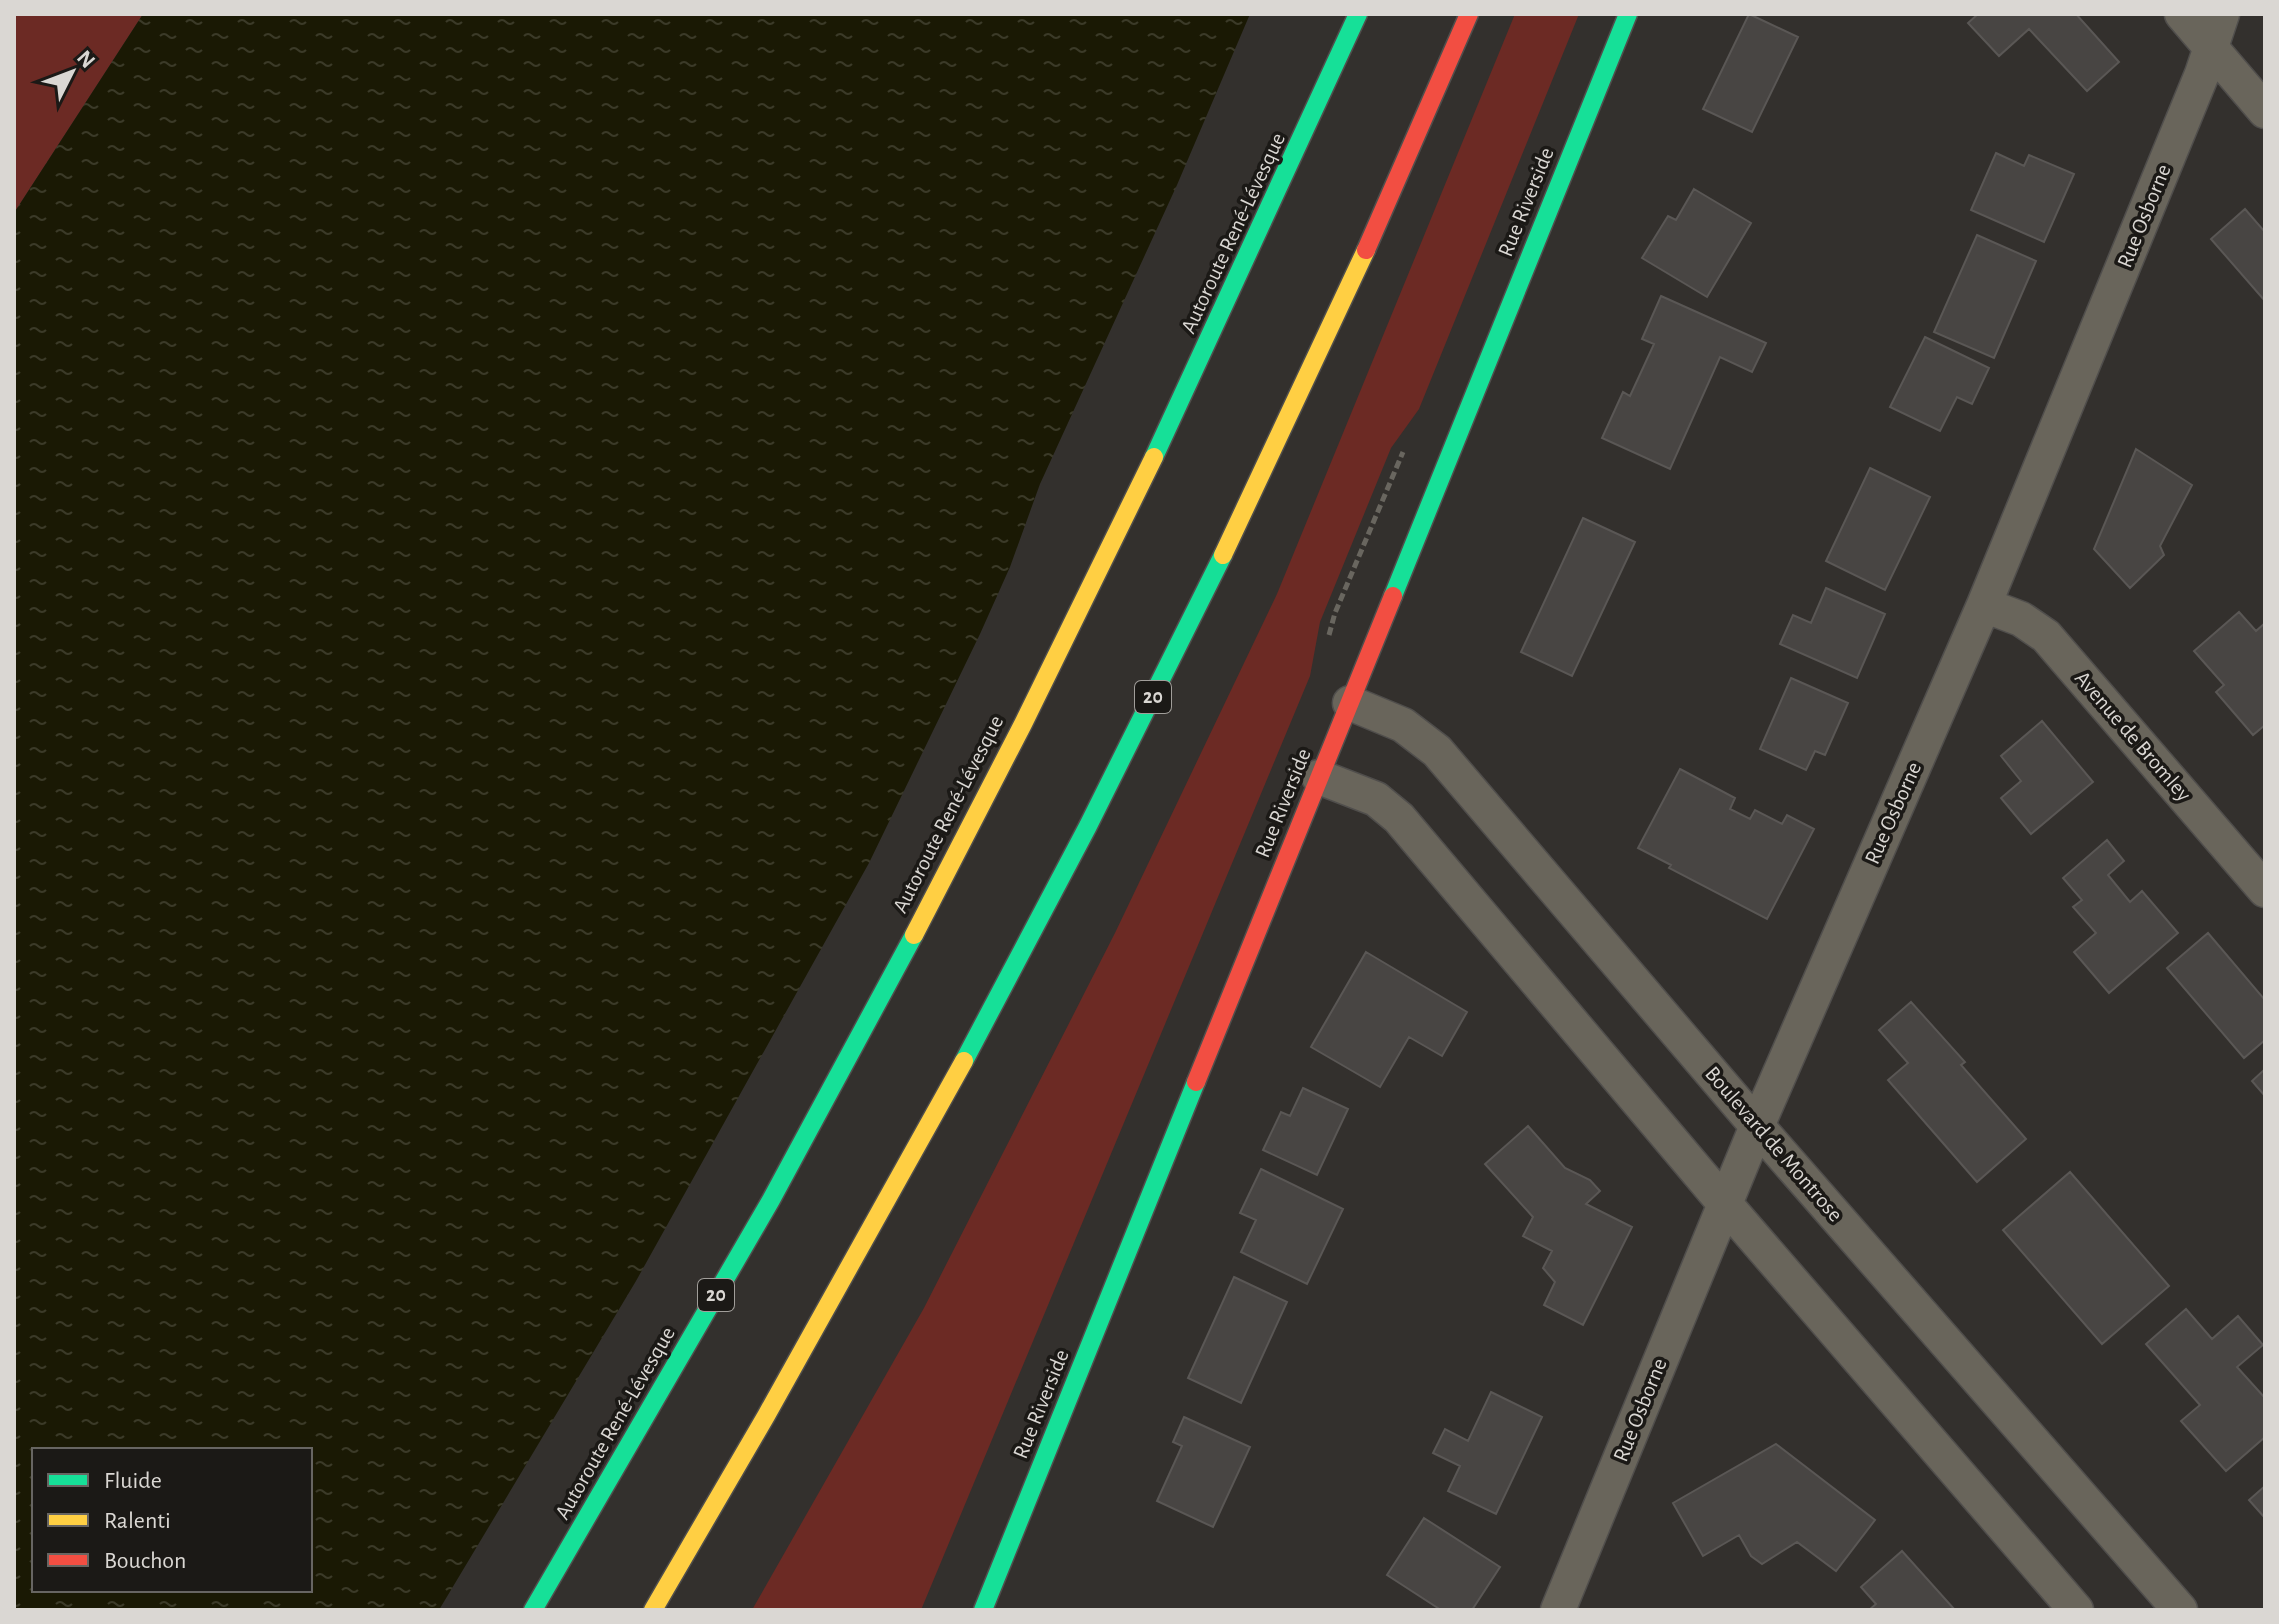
<svg xmlns="http://www.w3.org/2000/svg" width="2279" height="1624" font-family="'Alegreya Sans',sans-serif">
<style>
.green{fill:#6c2a24}
.water{fill:url(#water-ripples);fill-rule:evenodd}
.building{fill:#484543;stroke:#5a5755;stroke-width:2}
.lines{fill:none;stroke-linecap:round;stroke-linejoin:round}
.street-casing{stroke:#504e4c;stroke-width:37}
.fast-casing{stroke:#504e4c;stroke-width:21}
.slow-casing{stroke:#504e4c;stroke-width:21}
.jam-casing{stroke:#504e4c;stroke-width:21}
.path{stroke:#69665f;stroke-width:5;stroke-dasharray:8 4;stroke-linecap:butt}
.street{stroke:#69655b;stroke-width:34}
.fast{stroke:#16e098;stroke-width:18}
.slow{stroke:#ffcf43;stroke-width:18}
.jam{stroke:#f24e42;stroke-width:18}
.labels{text-anchor:middle;dominant-baseline:central;stroke-width:7;stroke-linejoin:round;paint-order:stroke}
.shield{fill:#1b1916;stroke:#a19e9a;stroke-width:2}
.shield-label{font-size:20px;font-weight:bold;fill:#dad7d3}
.street-label{font-size:22px;fill:#dad7d3;stroke:#1b1916}
</style>
<defs>
<pattern id="water-ripples" width="26" height="14" patternUnits="userSpaceOnUse" patternTransform="scale(2)"><rect width="26" height="14" fill="#1a1904"/><path d="M2 4q2-2 4 0t4 0M15 11q2-2 4 0t4 0" fill="none" stroke="#3b3a28"/></pattern>
</defs>
<rect width="100%" height="100%" fill="#33302d"/>
<path class="green" d="M14 14H143L14 213Z
M1515 14H1579L1419 409 1391 448 1320 622 1310 676 921 1610H752L924 1308 1115 933 1277 594Z"/>
<path class="water" d="M143 14H1250L1177 185 1040 484 1010 567 980 634 869 863 636 1281 439 1610H14V213ZM34 1450H310V1590H34Z"/>
<path class="building" d="M1749 14 1798 37 1752 132 1703 109Z
M1978 14H2076L2119 62 2087 91 2029 29 1999 56 1968 23Z
M1996 153 2024 166 2029 155 2074 174 2044 242 1971 210Z
M1694 189 1751 223 1707 297 1642 258 1668 216 1676 220Z
M2245 209 2265 232V301L2211 239Z
M1977 235 2036 261 1994 358 1934 332Z
M1661 296 1766 343 1752 372 1720 357 1670 469 1602 438 1623 392 1630 396 1654 344 1642 339Z
M1925 337 1989 368 1972 404 1957 397 1940 431 1890 407Z
M2136 449 2192 485 2160 546 2164 555 2130 588 2094 549Z
M1870 468 1930 497 1885 590 1826 561Z
M1583 518 1635 542 1572 676 1521 652Z
M1826 588 1885 614 1857 678 1780 644 1793 615 1811 623Z
M2239 612 2256 631 2265 623V725L2253 735 2216 692 2224 685 2194 651Z
M1791 678 1848 703 1825 755 1815 751 1806 770 1760 749Z
M2042 721 2093 782 2031 834 2001 798 2021 781 2001 756Z
M1680 769 1735 798 1730 809 1750 819 1755 810 1782 824 1787 815 1814 829 1767 919 1669 868 1671 865 1638 848Z
M2107 840 2124 861 2108 875 2130 902 2142 891 2178 933 2109 993 2074 952 2096 933 2073 907 2082 900 2063 878Z
M2208 933 2265 1000V1040L2244 1058 2167 968Z
M1366 952 1467 1012 1442 1056 1409 1037 1380 1087 1311 1047Z
M1911 1002 1965 1062 1961 1065 2026 1139 1977 1182 1888 1080 1908 1063 1879 1030Z
M2265 1069V1096L2252 1081Z
M1303 1088 1348 1109 1317 1175 1263 1150 1281 1112 1290 1116Z
M1528 1126 1565 1168 1590 1180 1600 1191 1586 1204 1632 1227 1583 1325 1544 1305 1555 1282 1543 1268 1552 1251 1523 1236 1533 1217 1485 1164Z
M1261 1169 1343 1209 1307 1284 1241 1252 1256 1220 1240 1213Z
M2070 1172 2169 1286 2102 1344 2003 1230Z
M1234 1277 1287 1302 1241 1403 1188 1378Z
M2186 1309 2212 1339 2238 1316 2263 1345 2237 1367 2265 1398V1437L2226 1471 2181 1421 2200 1405 2146 1344Z
M1491 1392 1542 1417 1496 1514 1448 1491 1460 1466 1433 1453 1445 1429 1468 1441Z
M1184 1417 1250 1447 1213 1527 1157 1501 1182 1446 1173 1442Z
M1776 1444 1875 1520 1836 1571 1797 1542 1762 1564 1751 1556 1739 1535 1703 1556 1673 1503Z
M2265 1486V1518L2249 1500Z
M1424 1518 1500 1567 1472 1610H1441L1387 1575Z
M1902 1551 1955 1610H1869L1876 1604 1861 1587Z"/>
<g class="lines">
<g class="street-casing">
<path id="street" d="M2182 14 2265 111
M1984 605 2021 619 2046 636 2265 890
M1350 703 1403 725 1437 751 1757 1126 2180 1610
M1319 777 1376 799 1399 818 1725 1204 2076 1610
M1558 1610 1757 1126 1984 605 2202 74 2222 14"/>
</g>
<g class="fast-casing">
<path id="fast" d="M1154 457 1358 14
M1393 596 1628 14
M964 1061 1088 826 1223 555
M533 1610 771 1200 914 935
M983 1610 1196 1082"/>
</g>
<g class="slow-casing">
<path id="slow" d="M1223 555 1366 250
M914 935 1023 724 1154 457
M653 1610 766 1416 964 1061"/>
</g>
<g class="jam-casing">
<path id="jam" d="M1366 250 1469 14
M1196 1082 1393 596"/>
</g>
<path class="path" d="M1329 635 1335 613 1403 452"/>
<use href="#street" class="street"/>
<use href="#fast" class="fast"/>
<use href="#slow" class="slow"/>
<use href="#jam" class="jam"/>
</g>
<g class="labels">
<g class="shield">
<rect x="1135" y="681" width="36" height="32" rx="6"/>
<rect x="698" y="1279" width="36" height="32" rx="6"/>
</g>
<g class="shield-label">
<text x="1153" y="697">20</text>
<text x="716" y="1295">20</text>
</g>
<g class="street-label">
<text transform="translate(1526 202) rotate(-68)">Rue Riverside</text>
<text transform="translate(2144 216) rotate(-68)">Rue Osborne</text>
<text transform="translate(1233 233) rotate(-65)">Autoroute René-Lévesque</text>
<text transform="translate(2133 736) rotate(49)">Avenue de Bromley</text>
<text transform="translate(1283 803) rotate(-68)">Rue Riverside</text>
<text transform="translate(1893 813) rotate(-66)">Rue Osborne</text>
<text transform="translate(948 814) rotate(-63)">Autoroute René-Lévesque</text>
<text transform="translate(1774 1144) rotate(49)">Boulevard de Montrose</text>
<text transform="translate(1041 1404) rotate(-68)">Rue Riverside</text>
<text transform="translate(1640 1410) rotate(-68)">Rue Osborne</text>
<text transform="translate(615 1423) rotate(-60)">Autoroute René-Lévesque</text>
</g>
</g>
<rect width="2279" height="1624" fill="none" stroke="#dad7d3" stroke-width="32"/>
<rect x="32" y="1448" width="280" height="144" fill="#1b1916" stroke="#676562" stroke-width="2"/>
<rect x="48" y="1474" width="40" height="12" fill="#16e098" stroke="#676562" stroke-width="2"/>
<text x="104" y="1488" font-size="24" fill="#dad7d3">Fluide</text>
<rect x="48" y="1514" width="40" height="12" fill="#ffcf43" stroke="#676562" stroke-width="2"/>
<text x="104" y="1528" font-size="24" fill="#dad7d3">Ralenti</text>
<rect x="48" y="1554" width="40" height="12" fill="#f24e42" stroke="#676562" stroke-width="2"/>
<text x="104" y="1568" font-size="24" fill="#dad7d3">Bouchon</text>
<g transform="translate(72 72) rotate(48)" stroke="#1b1916" stroke-width="6" paint-order="stroke">
<path d="M0-6L14 30L0 20L-14 30Z" fill="#dad7d3"/>
<text y="-12" font-size="22" font-weight="bold" text-anchor="middle" fill="#dad7d3">N</text>
</g>
</svg>
